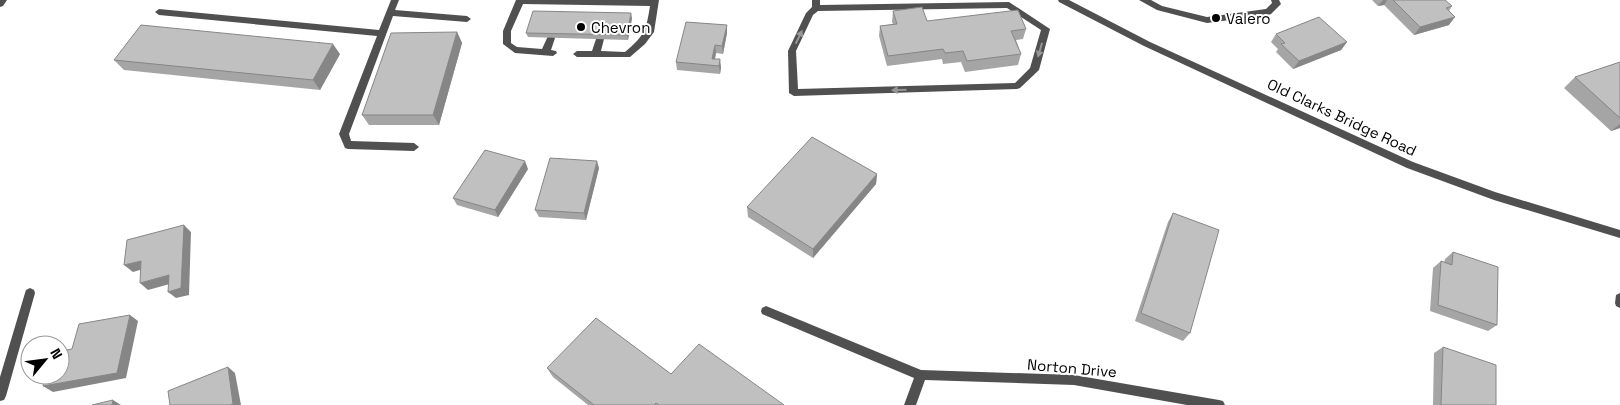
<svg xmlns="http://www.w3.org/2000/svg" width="1620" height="405" font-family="'Space Grotesk',sans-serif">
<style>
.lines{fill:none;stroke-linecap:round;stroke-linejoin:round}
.lane{fill:#505050;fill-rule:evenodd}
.street{fill:#505050;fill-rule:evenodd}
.wall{fill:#a5a5a5}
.shaded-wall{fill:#868686}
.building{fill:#c0c0c0;stroke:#868686}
.oneway{fill:#969696}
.poi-dot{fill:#000;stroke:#fff;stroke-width:2}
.labels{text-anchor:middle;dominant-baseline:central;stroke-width:4;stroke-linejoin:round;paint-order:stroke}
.poi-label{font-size:15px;fill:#000;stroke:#fff;text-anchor:start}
.street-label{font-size:15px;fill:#000;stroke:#fff}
</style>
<rect width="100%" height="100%" fill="#fff"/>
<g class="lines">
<path class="lane" d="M0 0H7L3 6 0 7Z
M391 0H399L395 10 467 16 471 19 467 22 393 16 349 134 351 141 414 143 419 147 414 151 348 149 345 148 339 134 377 36 159 15 155 12 159 9 379 30Z
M516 0H659L654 32 645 44 630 57H577L573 54 577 51H592L596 39 600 36 604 39 601 51 625 52C645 35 646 31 650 6L523 4 511 31V43L517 47 542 49 548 36H554L555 38 551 50 556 51 557 53 553 56 515 53 503 44V31Z
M812 0H820V5L1009 2 1050 29 1039 70 1020 88 1017 89 794 96 789 93 788 51 806 13 812 7ZM1007 8 1041 30 1030 68 1015 83 798 89 796 51 813 15 818 11Z
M1139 0H1151L1162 6 1207 17 1266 9 1272 3 1271 0H1279L1281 4 1271 14 1268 15 1207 23 1157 10Z"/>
<path class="street" d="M1058 0H1069L1150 42 1413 162 1495 192 1620 230V238L1494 200 1407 168 1144 46 1059 2Z
M30 288 34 290 35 293 6 396 4 400 0 401V377L25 293 26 290Z
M1620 293V308L1616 306 1615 303 1616 295Z
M766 306 921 370 1074 375 1219 400 1223 401 1225 405H1187L1074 385 925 380 916 405H904L914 378 762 314 761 311 762 308Z"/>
</g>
<path class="wall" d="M1372 0H1445L1452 6 1449 11V25L1414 35 1384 5 1378 6Z
M893 11 927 21 1026 29 1023 39 1016 40 1021 54 1018 65 965 72 961 62 943 64 942 59 887 66 879 36 880 26 893 24 892 22Z
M632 18 628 40 528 37 526 33Z
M727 25V33L723 54 716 53 715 59 721 67 720 74 677 70 676 62Z
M457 32 462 43 439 125H369L362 115Z
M1276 34 1347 42 1341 50 1293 69 1276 52 1278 49 1271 42Z
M340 54 320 90 124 70 114 60Z
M1620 62V128L1611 131 1564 88 1575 77Z
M599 168 586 220 539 217 535 210Z
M528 169 498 217 457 205 453 198Z
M877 174 876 184 813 258 748 217 747 207Z
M1173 213 1190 333 1183 341 1135 321 1168 222Z
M1453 252 1497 325 1488 331 1430 311 1433 268 1441 261 1444 263 1445 259Z
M1443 347 1496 405H1433L1434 353Z
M547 368 671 374 784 405H588L553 377Z"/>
<path class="shaded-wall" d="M1383 0H1387L1384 5 1378 6Z
M631 13 632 18 628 40 627 35Z
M1455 17 1449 25 1414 35 1420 27Z
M727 25V33L723 54 722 46Z
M457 32 462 43 439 125 433 115Z
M1347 42 1341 50 1293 69 1299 61Z
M333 44 340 54 320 90 313 80Z
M715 45 716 53 713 67 712 59Z
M720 59 721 67 720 74 719 66Z
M1620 124V128L1611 131Z
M525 161 528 169 498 217 495 210Z
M597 161 599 168 586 220 584 213Z
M877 174 876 184 813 258V249Z
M184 225 191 232 189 295 176 298 168 292Z
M141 261 150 267 133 272 124 265Z
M169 275 177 282 148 290 140 283Z
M130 315 138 321 126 378 53 392 43 386Z
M228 367 235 373 241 405H230Z
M113 400 121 405H112Z"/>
<path class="building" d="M1393 0H1445L1452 6 1446 8 1455 17 1420 27Z
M922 7 927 21 1018 10 1026 29 1011 31 1021 54 967 61 963 51 945 53 943 49 888 56 880 26 897 24 893 11Z
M533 11 631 13 627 35 526 33Z
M1319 17 1347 42 1299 61 1281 44 1285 43 1276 34Z
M686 22 727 25 722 46 715 45 712 59H720L719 66 676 62Z
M141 25 333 44 313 80 114 60Z
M457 32 433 115H362L391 33Z
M1620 62V118L1575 77Z
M812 137 877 174 813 249 747 207Z
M485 150 525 161 495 210 453 198Z
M550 158 597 161 584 213 535 210Z
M1173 213 1219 230 1190 333 1141 313Z
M184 225 181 288 168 292 169 275 140 283 141 261 124 265 127 240Z
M1453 252 1498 267 1497 325 1438 305 1441 261 1452 265Z
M130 315 117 373 43 386 46 375H60V351L72 349 79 324Z
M596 318 671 374 699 344 784 405H659L656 403 654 405H594L547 368Z
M1443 347 1496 365V405H1441Z
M228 367 233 404 230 405H170L168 391Z
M113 400 112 405H92Z"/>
<defs><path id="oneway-solid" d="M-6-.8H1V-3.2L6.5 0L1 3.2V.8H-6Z" transform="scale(1.25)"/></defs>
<g class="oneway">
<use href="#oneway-solid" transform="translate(799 37) rotate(-64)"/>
<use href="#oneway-solid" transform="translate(1040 50) rotate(106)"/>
<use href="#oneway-solid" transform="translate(899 90) rotate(178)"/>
</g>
<g class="poi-dot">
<circle cx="1216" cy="18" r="5"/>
<circle cx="581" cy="27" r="5"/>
</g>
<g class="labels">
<g class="poi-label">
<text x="1226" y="18">Valero</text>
<text x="591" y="27">Chevron</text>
</g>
<g class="street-label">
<text transform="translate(1342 117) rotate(25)">Old Clarks Bridge Road</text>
<text transform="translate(1072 368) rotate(5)">Norton Drive</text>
</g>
</g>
<g transform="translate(45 360) rotate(61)"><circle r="24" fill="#ffffff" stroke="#999999"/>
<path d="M0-4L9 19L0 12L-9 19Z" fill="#000000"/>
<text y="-8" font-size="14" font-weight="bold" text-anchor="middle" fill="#000000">N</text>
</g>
</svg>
